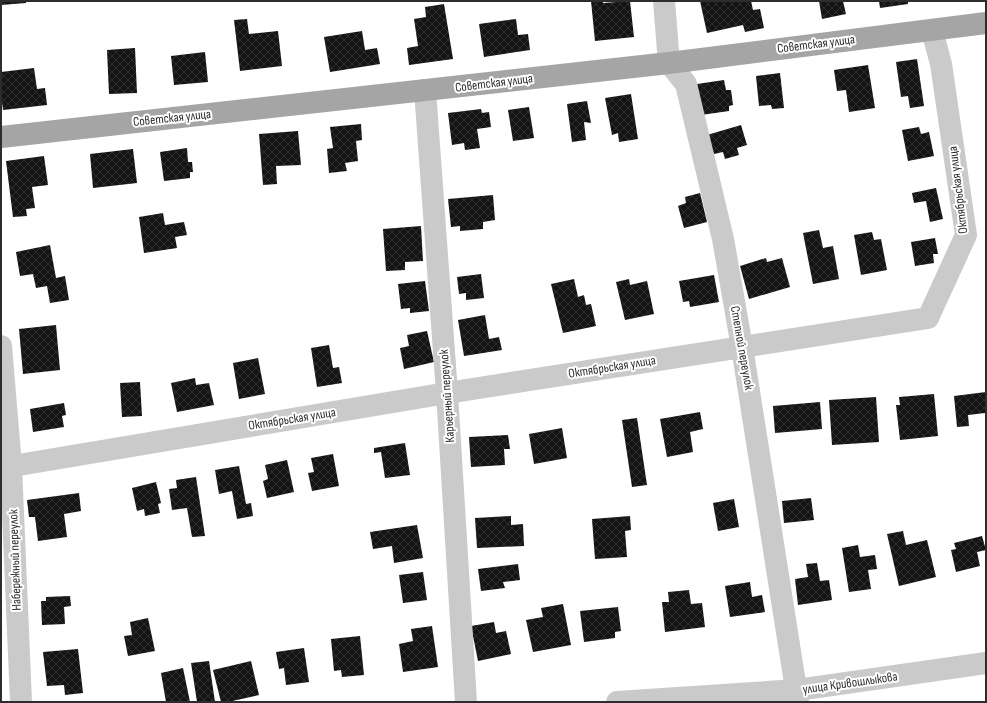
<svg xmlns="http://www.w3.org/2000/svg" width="987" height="703" font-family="'Sofia Sans Condensed',sans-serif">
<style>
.building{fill:url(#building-cross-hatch)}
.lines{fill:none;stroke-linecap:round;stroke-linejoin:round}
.minor{stroke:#cacaca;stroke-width:22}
.major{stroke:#a5a5a5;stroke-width:22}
.labels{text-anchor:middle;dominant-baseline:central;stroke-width:4;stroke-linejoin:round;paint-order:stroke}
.street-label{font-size:13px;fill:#2d2d2d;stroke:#fff}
</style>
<defs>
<pattern id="building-cross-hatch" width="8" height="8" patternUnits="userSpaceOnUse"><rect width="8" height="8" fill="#141414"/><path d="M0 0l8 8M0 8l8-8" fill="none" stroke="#2e2e2e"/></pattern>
</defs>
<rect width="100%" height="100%" fill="#fff"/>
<path class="building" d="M1 1H26V3L1 5Z
M591 1H603V3L630 1 634 37 595 41Z
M700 1H751L753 10 760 9 764 28 745 32 743 25 707 33Z
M819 1H843L846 14 822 19Z
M879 1H908V4L880 8Z
M444 4 453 59 409 65 407 48 418 46 414 19 426 17 425 7Z
M247 19 249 34 278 31 282 66 240 71 234 20Z
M516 19 518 35 528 34 530 50 484 57 479 24Z
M362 31 365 50 377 48 380 64 330 72 324 37Z
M135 48 137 93 109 94 107 50Z
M205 52 208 82 174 85 171 56Z
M917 59 924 106 910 108 908 96 901 97 896 62Z
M868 65 875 108 849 112 846 90 837 91 834 70Z
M34 68 37 89 45 88 47 105 3 110 1 94V72Z
M780 73 784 108 772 109 771 105 759 106 756 76Z
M724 80 726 90H731L733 105 729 106V111L701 115 697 84Z
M631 94 638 139 619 142 618 133 612 135 605 98Z
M587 101 591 123 584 122 586 140 572 142 567 104Z
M529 107 534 138 513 141 508 110Z
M481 109 482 113 489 112 491 127 477 129 480 148 465 150 464 143 452 145 448 113Z
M361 124 362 140 356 141 358 161 345 163 347 171 329 173 327 149 333 148 330 127Z
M741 125 747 145 737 148 739 155 725 159 723 152 714 154 707 135Z
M919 127 921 134 929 132 934 156 908 161 902 130Z
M298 131 301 165 276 166 277 184 263 185 259 134Z
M187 148 188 162H192L193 172H190V178L164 181 160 152Z
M133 149 137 183 93 188 90 154Z
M44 156 48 185 32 187 35 208 26 209 27 216 13 217 6 161Z
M936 188 943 219 930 222 926 201 914 203 912 193Z
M700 193 707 222 684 228 678 206 686 203 685 197Z
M493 195 495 220 483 222V229L460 231V226L451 227 448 199Z
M163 213 165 225 184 222 187 235 175 237 177 248 144 253 139 217Z
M421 226 423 261 405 262V270L386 271 383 229Z
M819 230 823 248 833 246 839 279 813 284 803 233Z
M872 232 874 240 881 239 887 270 861 275 854 235Z
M935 238 938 254H933L934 263 915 266 911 242Z
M50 245 56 278 65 276 69 300 50 303 47 286 36 288 33 274 20 276 16 252Z
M766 258 767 262 782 258 790 287 749 299 740 266Z
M481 274 484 298 466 300V293L459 294 457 277Z
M714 275 719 302 690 307 689 301 683 302 679 281Z
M574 279 578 297 584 295 586 305 591 304 596 326 563 333 551 284Z
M629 279 630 285 647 281 654 314 625 320 616 282Z
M425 281 429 311 410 313V308L401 309 398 284Z
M485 315 489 339 499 337 502 350 464 356 458 320Z
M56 325 60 370 23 374 19 329Z
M427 331 434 362 404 369 400 348 409 346 407 335Z
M329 345 333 368 339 367 342 383 317 387 311 348Z
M258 358 265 394 239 399 233 363Z
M195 378 196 385 209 383 214 405 177 412 171 383Z
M140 382 142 416 122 417 120 383Z
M986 392V416L985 413 968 415 969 426 957 427 954 396Z
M934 394 938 436 900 440 896 405H900L899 397Z
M876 397 879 442 832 445 829 400Z
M820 402 822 429 775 433 773 406Z
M64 403 66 415 62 416 64 427 33 432 30 409Z
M700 412 703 429 690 432 693 452 667 457 660 419Z
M637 418 647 485 632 487 622 420Z
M562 428 567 458 534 464 529 434Z
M508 435 510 449H504L505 465 471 467 469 437Z
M405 443 410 475 385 478 381 452 374 453V448Z
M333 454 339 486 312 491 308 473 314 472 311 458Z
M287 460 294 492 267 498 263 481 268 479 265 465Z
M239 466 246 504 251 503 253 516 237 519 232 491 219 494 215 470Z
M196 477 205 536 192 537 187 508 172 510 169 489 177 488 176 480Z
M156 482 161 503 158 504 160 513 145 516 144 509 137 511 132 488Z
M79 493 81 511 64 514 67 537 38 541 35 517H29L27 500Z
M811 498 814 520 784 523 782 501Z
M734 499 739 527 718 531 713 503Z
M511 516V525L523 524 524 546 477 548 475 518Z
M630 516 631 530 625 531 627 557 595 559 592 519Z
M417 525 423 558 394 563 392 546 373 549 370 532Z
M903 531 906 545 927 540 936 577 899 586 887 534Z
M982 536 986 550 977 552 980 566 956 572 951 550 956 549 954 543Z
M858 545 860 557 875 555 877 569 868 570 871 589 849 592 842 548Z
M817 563 820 581 829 580 832 600 798 605 795 579 808 577 806 564Z
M518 564 520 580 503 582 505 588 481 591 478 569Z
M423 572 427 600 403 603 399 575Z
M750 582 752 597 762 595 765 612 730 617 725 586Z
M689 590 691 604 702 603 705 627 665 632 662 602H669L668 592Z
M70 596 71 606 64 607 65 624 42 625 41 601H46V597Z
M563 604 571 645 533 652 526 620 543 617 541 608Z
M618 607 621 631 615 632V638L584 642 580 611Z
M148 618 155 651 128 656 124 636 132 635 130 622Z
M494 622 496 633 506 631 511 654 478 661 471 626Z
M432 626 438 667 403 672 399 644 413 641 411 629Z
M360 636 364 675 342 677 341 670 334 671 331 639Z
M304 648 309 682 286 685 284 668 279 669 276 652Z
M78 649 83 693 65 695 64 685 47 686 43 652Z
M209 661 215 702H197L191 663Z
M251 661 259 695 228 702H221L213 670Z
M183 668 190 702H166L161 673Z"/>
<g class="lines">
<path class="minor" d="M664 1 669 63 686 84 723 239 742 347 798 702
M425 90 447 393 466 702
M1 346 11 466 21 702
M1 468 447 393 928 318 966 235 941 64 932 30
M617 702 797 690 986 663"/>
<path class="major" d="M1 137 669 63 986 23"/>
</g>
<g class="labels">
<g class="street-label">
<text transform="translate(816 44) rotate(-7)">Советская улица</text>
<text transform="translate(494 83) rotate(-7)">Советская улица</text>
<text transform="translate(172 118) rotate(-6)">Советская улица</text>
<text transform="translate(958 190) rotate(-97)">Октябрьская улица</text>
<text transform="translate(742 348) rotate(80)">Степной переулок</text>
<text transform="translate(612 367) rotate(-9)">Октябрьская улица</text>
<text transform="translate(447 396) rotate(-94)">Карьерный переулок</text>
<text transform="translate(292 419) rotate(-9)">Октябрьская улица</text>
<text transform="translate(15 560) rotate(-92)">Набережный переулок</text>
<text transform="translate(850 683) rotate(-8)">улица Кривошлыкова</text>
</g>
</g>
<rect width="987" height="703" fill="none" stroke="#2d2d2d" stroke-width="4"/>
</svg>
